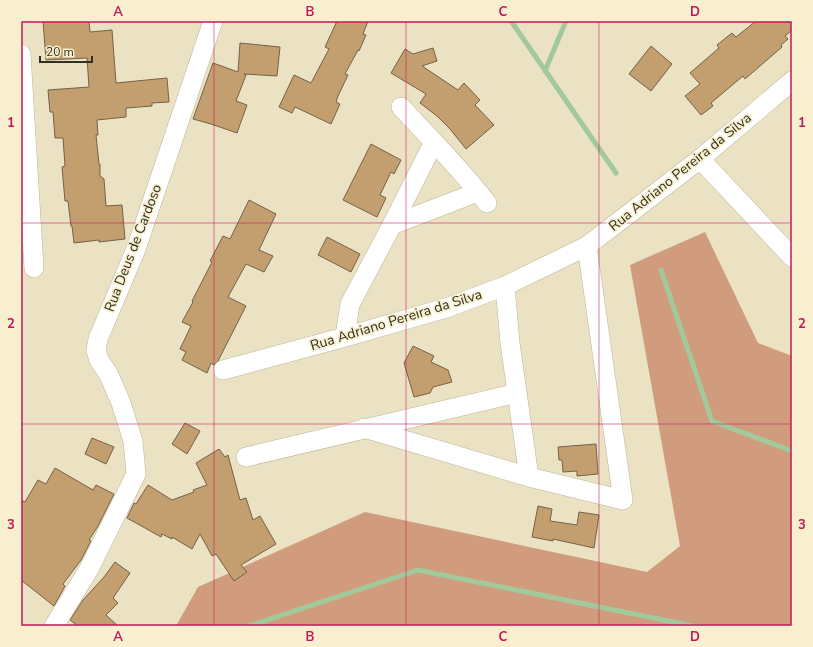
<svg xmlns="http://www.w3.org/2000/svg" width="813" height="647" font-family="'Nunito Sans',sans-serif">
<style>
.forest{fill:#d09c7d}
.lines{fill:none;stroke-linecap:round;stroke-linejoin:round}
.stream{stroke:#a2c99b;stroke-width:5}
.building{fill:#c39f70;stroke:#746148}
.minor-casing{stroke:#beb697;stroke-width:20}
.minor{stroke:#fff;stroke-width:19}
.grid{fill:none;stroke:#c2185b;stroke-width:1;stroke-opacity:0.55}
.labels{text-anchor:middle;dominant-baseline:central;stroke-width:3.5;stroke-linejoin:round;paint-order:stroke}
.street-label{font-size:14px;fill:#333023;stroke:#f7efce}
.neatline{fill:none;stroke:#c2185b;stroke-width:1.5}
.grid-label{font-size:13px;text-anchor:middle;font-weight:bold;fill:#c2185b}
</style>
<rect width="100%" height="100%" fill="#eae2c2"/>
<path class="forest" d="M705 232 758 343 792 356V626H176L198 587 365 512 647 572 680 546 630 265Z"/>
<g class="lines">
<path class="stream" d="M511 21 616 173
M545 71 566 21
M661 270 712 421 792 451
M249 626 418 570 693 626"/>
</g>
<path class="building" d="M43 21H89L90 32 112 30 116 83 167 78 169 102 152 103V106L126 108V117L97 120 98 135H96L99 164H100V176L104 179 106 206 122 205 125 239 99 242V240L74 243 72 226H71L68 201H65L62 167 65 166 63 138H55L53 112H50L48 90 89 87 87 58 46 60Z
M337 21H368L363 34 366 35 359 51 358 50 345 74 348 75 338 96 336 102 340 104 331 124 295 107 292 113 279 107 294 75 311 83 329 49 325 47Z
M756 21H792V30L785 36 788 39 781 45 782 47 745 79 743 76 711 103 713 106 701 115 685 96 700 84 690 73 719 48 717 45 732 33 736 37Z
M240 43 280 47 277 76 244 74 246 75 236 101 247 105 237 133 211 124 193 119 213 63 238 72Z
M651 46 672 64 651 91 629 74Z
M433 48 437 61 422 66 458 90 464 83 480 100 475 105 494 125 466 149 450 129 437 116 420 103 426 94 391 73 405 49 413 54Z
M371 144 401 160 394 174 391 172 380 195 386 198 377 217 343 200Z
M249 200 276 214 259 250 273 256 264 272 246 264 228 297 246 306 218 361 214 365 211 363 207 373 182 360 186 352 180 349 191 326 182 322 193 302 192 301 212 262 210 261 223 236 230 239Z
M327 237 360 254 351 272 318 255Z
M413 346 434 356 431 362 448 370 452 382 433 387 430 393 414 397 404 363Z
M185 423 200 431 187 454 172 444Z
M92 438 114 447 106 464 85 454Z
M596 444 598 474 577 476V471L563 472 562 460H559L558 447Z
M219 449 225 457 228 455 240 500 246 498 253 520 260 516 276 544 241 565 247 572 234 581 216 554 212 556 200 534 192 549 172 537V539L162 534 161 537 127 518 134 503 136 504 148 485 172 500 194 492 193 490 207 485 196 463Z
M55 468 93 490 96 485 114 494 98 526 89 540 91 541 81 560 63 584 65 586 54 606 21 580V500L25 502 38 480 46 484Z
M538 506 552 509 550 521 577 525 579 512 599 515 594 548 553 539V541L532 537Z
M115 562 130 573 113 598 118 603 106 615 118 626H78L70 620 83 600 104 577Z"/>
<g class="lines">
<g class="minor-casing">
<path id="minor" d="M21 54 34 268
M401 107C430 138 461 169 487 203
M700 159 792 257
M392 225 478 192
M505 286 510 343 529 477
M345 337 350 304 392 225 434 142
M223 370 345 337 446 308 505 286 587 246 700 159 792 81
M364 428 529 477 623 500 587 246
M246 457 517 393
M54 626 89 569 136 474 133 441 121 403 109 375 99 360 96 350 98 339 136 249 213 21"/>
</g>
<use href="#minor" class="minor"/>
</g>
<path class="grid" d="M214 21V626M406 21V626M599 21V626M21 223H792M21 424H792"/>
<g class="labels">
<g class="street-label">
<text transform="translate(680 172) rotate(-39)">Rua Adriano Pereira da Silva</text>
<text transform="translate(133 248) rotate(-69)">Rua Deus de Cardoso</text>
<text transform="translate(396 320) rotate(-17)">Rua Adriano Pereira da Silva</text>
</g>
</g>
<rect width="813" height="647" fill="none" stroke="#f7efce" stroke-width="44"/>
<path d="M40 56v6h52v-6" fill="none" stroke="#333023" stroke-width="2"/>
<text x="46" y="56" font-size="12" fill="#333023" stroke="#f7efce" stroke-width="3" paint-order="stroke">20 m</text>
<rect x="22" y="22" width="769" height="603" class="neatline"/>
<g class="grid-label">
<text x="118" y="16">A</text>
<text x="310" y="16">B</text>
<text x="503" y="16">C</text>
<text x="695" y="16">D</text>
<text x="11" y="127">1</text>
<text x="802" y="127">1</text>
<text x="11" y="328">2</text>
<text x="802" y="328">2</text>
<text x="11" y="529">3</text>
<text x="802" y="529">3</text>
<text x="118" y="641">A</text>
<text x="310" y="641">B</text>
<text x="503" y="641">C</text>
<text x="695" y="641">D</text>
</g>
</svg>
